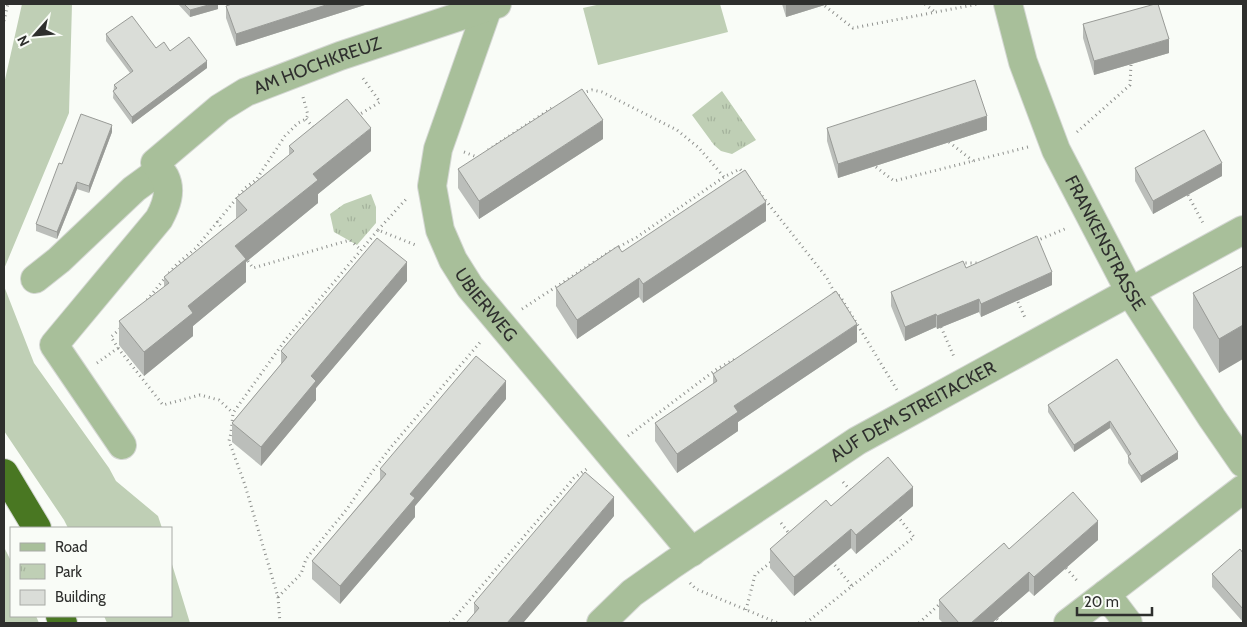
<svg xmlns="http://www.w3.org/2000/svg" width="1247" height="627" font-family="Cabin,sans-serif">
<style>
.grass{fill:#bfcfb5}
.park{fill:url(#park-tufts)}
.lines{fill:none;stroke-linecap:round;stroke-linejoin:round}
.minor-casing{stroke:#d4d7d3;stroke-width:30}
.highway-casing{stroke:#d4d7d3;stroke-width:30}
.path{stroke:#8f918e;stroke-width:3;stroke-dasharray:1 4;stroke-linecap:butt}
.minor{stroke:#a8bf9a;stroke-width:28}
.highway{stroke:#497722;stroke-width:28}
.wall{fill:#bbbeba}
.shaded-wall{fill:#999b97}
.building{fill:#daddd8;stroke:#999b97}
.labels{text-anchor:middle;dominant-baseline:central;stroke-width:4.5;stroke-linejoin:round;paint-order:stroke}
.street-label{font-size:18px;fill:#2e2f2d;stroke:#f9fcf7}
</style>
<defs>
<pattern id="park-tufts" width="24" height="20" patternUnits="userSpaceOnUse" patternTransform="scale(1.25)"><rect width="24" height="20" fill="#bfcfb5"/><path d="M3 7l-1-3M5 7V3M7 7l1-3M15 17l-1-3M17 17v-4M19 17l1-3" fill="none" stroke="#a4b29c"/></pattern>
</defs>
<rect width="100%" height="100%" fill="#f9fcf7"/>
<path class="grass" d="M22 4H72L69 113 4 269V84Z
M601 4H720L728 32 598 65 583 8Z
M4 286 34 363 109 468 116 481 158 516 162 528H68L64 520 4 431Z
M4 547 11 561V616H36L39 623H4Z
M171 561 190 623H107L104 616H171Z"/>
<path class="park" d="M722 91 756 140 732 154 721 151 714 145 692 115Z
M371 194 376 207V223L357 245 334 232 330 214 344 204Z"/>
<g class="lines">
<g class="minor-casing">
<g id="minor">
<path id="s1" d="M1008 4 1023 62 1056 150 1130 292 1212 418 1243 463"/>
<path id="s2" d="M488 7 438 149 432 186 440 230 453 260 470 287 692 552"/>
<path d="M35 279 59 260 134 189 160 170"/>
<path id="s3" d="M122 445 54 345 159 219C166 206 172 191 165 177 162 172 158 167 155 163L220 108 246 92 340 56 497 4"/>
<path d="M1106 594 1128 623"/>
<path id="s4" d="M601 623 632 593 673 564 857 441 1243 230"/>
<path d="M1068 623 1243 489"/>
</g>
</g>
<g class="highway-casing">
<path id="highway" d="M4 473 37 528
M60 616 63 623"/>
</g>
<path class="path" d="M925 4 935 12
M825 6 853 28 978 4
M4 21 8 4
M582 93 592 90 602 92 677 130 699 148 724 177
M357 116 380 102 362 77
M306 119 313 127V131
M1077 132 1130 85 1131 64
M949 142 973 161
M488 150 552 108
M464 152 477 157
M876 167 894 181 1028 147
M759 192 827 278 835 294
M1188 195 1203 223
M217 221 224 231
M378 230 408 197
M1036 241 1067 228
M245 257 253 268 350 240 361 250
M961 265 965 263H979
M169 273 177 264 196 248 245 188 256 180 285 136 298 123 306 119 308 115 303 97
M834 294 840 296 897 390
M147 300 165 278
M1018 302 1026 320
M522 309 611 251 637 237 724 177 740 169 744 174
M941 327 955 359
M118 348 163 405 200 395 219 400 233 413
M97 363 118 348 111 337 122 327
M628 436 717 369 735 359
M843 482 852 492
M781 523 791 536
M1066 568 1079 583
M690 583 696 589 778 623
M852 586 914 537 899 518
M278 597 301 574 306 559 347 509 372 472 391 447 482 340
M746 610 755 575 771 562
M997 619 1001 623
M280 623 278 597 245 485 229 441 231 433 233 413 286 339 378 230 418 246
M450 623 574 478 588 468
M806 623 852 586 833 563
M919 623 942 602"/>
<use href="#minor" class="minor"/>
<use href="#highway" class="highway"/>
</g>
<path class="wall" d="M178 4H218V9L190 17Z
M232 4H368L236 46 226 18V6Z
M782 4H828L786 17Z
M1083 24 1169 53 1094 75 1083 38Z
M106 34 156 48 170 51 207 68 132 124 113 98 114 85 130 73 106 41Z
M827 128 987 130 838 178 827 141Z
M112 132 89 193 77 189 57 239 36 231V224L62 164Z
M603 139 479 219 458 188V169Z
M289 146 371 151 318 194V203L246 262V282L193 326V336L144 376 119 345V321L164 287V277L236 219V198L289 155Z
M1135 168 1222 176 1153 214 1135 181Z
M766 221 643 303 639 297 577 339 556 306V288L622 252Z
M1243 266 1219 373 1193 328V293Z
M966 268 1052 285 981 317 979 312 937 329 936 327 905 341 891 306V292Z
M407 281 316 388V400L261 466 232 442V423L281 364V351Z
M857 342 738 422V431L677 473 655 441V423L713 384V374Z
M1117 359 1178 459 1141 483 1128 463V456L1110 428 1074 452 1048 412V405Z
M506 399 415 506V517L340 604 312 579V561L380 480V469Z
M831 506H913L856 554 851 548 794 596 770 568V549Z
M614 516 523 623H466L474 614V603Z
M1098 540 1034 596 1029 591 992 623H943L939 619V600L1009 549Z
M1243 553V622L1212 587V574Z"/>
<path class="shaded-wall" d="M212 4H218V9L190 17V10Z
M329 4H368L236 46V34Z
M786 4H828L786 17Z
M1169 39V53L1094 75V61Z
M207 61V68L132 124V117Z
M987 116V130L838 178V164Z
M603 120V139L479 219V201Z
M112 125V132L89 193V186Z
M371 128V151L318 194V203L246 262V282L193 326V336L144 376V352L235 246 313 174Z
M1222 163V176L1153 214V201Z
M77 182V189L57 239V232Z
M766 202V221L643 303V284Z
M407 262V281L316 388V400L261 466V447L311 376Z
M1052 272V285L981 317V304Z
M639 278V297L577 339V320Z
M979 299V312L937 329V316Z
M936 314V327L905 341V327Z
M857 324V342L738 422V431L677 473V454L734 406Z
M1243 325V359L1219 373V339Z
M506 381V399L415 506V517L340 604V586L410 494Z
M1110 421V428L1074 452V445Z
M1178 452V459L1141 483V476Z
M913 487V506L856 554V535Z
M614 497V516L523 623H507Z
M1098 521V540L1034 596V577Z
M851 529V548L794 596V577Z
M1029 572V591L992 623H971Z"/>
<path class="building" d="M184 4H212L190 10Z
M232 4H329L236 34 226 6Z
M1155 4H1158L1169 39 1094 61 1083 24Z
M132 16 156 48 164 42 170 51 189 37 207 61 132 117 113 91 117 88 114 85 133 71 106 34Z
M975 80 987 116 838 164 827 128Z
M582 89 603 120 479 201 458 169Z
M347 99 371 128 313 174 318 180 235 246 246 259 188 306 193 313 144 352 119 321 169 283 164 277 247 210 236 198 294 151 289 146Z
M81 114 112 125 89 186 77 182 57 232 36 224 59 163 62 164Z
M1204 130 1222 163 1153 201 1135 168Z
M745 170 766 202 643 284 639 278 577 320 556 288 618 246 622 252Z
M1037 236 1052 272 981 304 979 299 937 316 936 314 905 327 891 292 963 261 966 268Z
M377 238 407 262 311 376 316 381 261 447 232 423 287 357 281 351Z
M1243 266V325L1219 339 1193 293Z
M836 291 857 324 734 406 738 412 677 454 655 423 717 381 713 374Z
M476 356 506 381 410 494 415 498 340 586 312 561 386 474 380 469Z
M1117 359 1178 452 1141 476 1128 456 1131 454 1110 421 1074 445 1048 405Z
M888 457 913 487 856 535 851 529 794 577 770 549 826 500 831 506Z
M585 472 614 497 507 623H466L479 608 474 603Z
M1073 492 1098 521 1034 577 1029 572 971 623H959L939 600 1004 543 1009 549Z
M1240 549 1243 553V609L1212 574Z"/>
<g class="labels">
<g class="street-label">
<text stroke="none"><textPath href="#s3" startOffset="538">AM HOCHKREUZ</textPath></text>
<text stroke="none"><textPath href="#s1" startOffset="259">FRANKENSTRASSE</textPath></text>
<text stroke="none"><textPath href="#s2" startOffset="321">UBIERWEG</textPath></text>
<text stroke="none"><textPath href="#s4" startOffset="378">AUF DEM STREITACKER</textPath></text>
</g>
</g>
<rect width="1247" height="627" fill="none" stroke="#2e2f2d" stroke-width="10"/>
<rect x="10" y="527" width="162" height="90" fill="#f9fcf7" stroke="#a8aaa6"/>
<rect x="20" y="543" width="25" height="8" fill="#a8bf9a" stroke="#a8aaa6"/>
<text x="55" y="552" font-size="15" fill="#2e2f2d">Road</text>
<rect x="20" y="564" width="25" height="15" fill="url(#park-tufts)" stroke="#a8aaa6"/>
<text x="55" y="577" font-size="15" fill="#2e2f2d">Park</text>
<rect x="20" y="590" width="25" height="15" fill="#daddd8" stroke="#a8aaa6"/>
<text x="55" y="602" font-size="15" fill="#2e2f2d">Building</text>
<g transform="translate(35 35) rotate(243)" stroke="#f9fcf7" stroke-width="4" paint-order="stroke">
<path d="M0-4L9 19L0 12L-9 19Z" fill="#2e2f2d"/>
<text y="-8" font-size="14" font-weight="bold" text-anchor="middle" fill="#2e2f2d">N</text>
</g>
<path d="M1077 607v8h75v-8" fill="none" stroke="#2e2f2d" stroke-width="2.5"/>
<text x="1084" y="607" font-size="15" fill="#2e2f2d" stroke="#f9fcf7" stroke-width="4" paint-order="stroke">20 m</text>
</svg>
